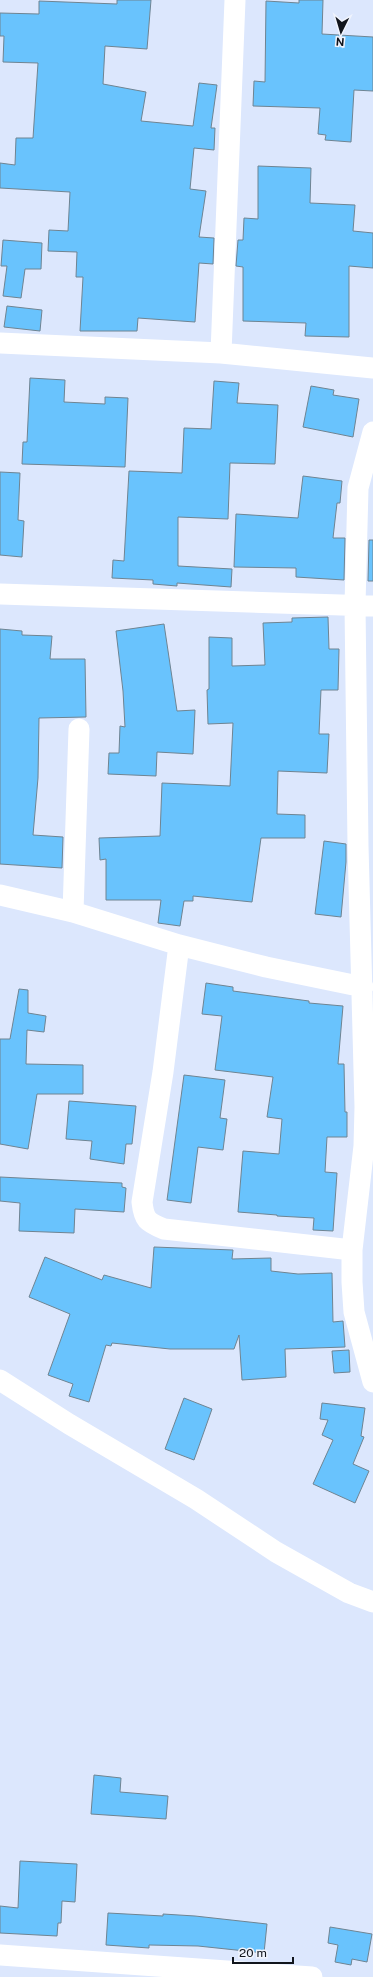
<svg xmlns="http://www.w3.org/2000/svg" width="373" height="1977" font-family="'Public Sans',sans-serif">
<style>
.building{fill:#69c3fd;stroke:#6f8492}
.lines{fill:none;stroke-linecap:round;stroke-linejoin:round}
.street{stroke:#fff;stroke-width:21}
</style>
<rect width="100%" height="100%" fill="#dce7fd"/>
<path class="building" d="M117 0H151L147 49 105 46 103 84 146 92 141 121 193 126 199 83 217 85 211 128H215L214 150 194 148 190 189 206 191 199 237 214 238 213 264 199 263 195 322 138 318 137 331H80L83 277H76L77 252 48 251 49 230 68 231 70 192 0 188V163L15 165 16 138H33L38 63 3 62 4 36H0V13L39 14V1L117 4Z
M299 0H323L322 34 373 37V91L354 90 351 142 325 140 326 135 318 134 320 108 253 106 254 81 265 82 266 1 299 3Z
M258 166 311 168 310 203 355 205 353 231 373 233V268L349 266V337L305 336 306 323 243 321V267L236 266 238 240H243L244 218 258 219Z
M3 240 42 243 41 269H25L21 298 3 296 7 266H1Z
M7 306 42 310 40 331 4 327Z
M30 378 65 380 64 402 105 404V397L128 398 125 467 22 464 23 442H27Z
M214 381 239 383 237 403 278 405 275 464 230 463 228 519 178 517V566L232 569 231 587 177 583V586L153 584V580L112 578 113 560 124 561 129 471 182 473 184 428 211 429Z
M311 386 334 390 333 395 359 399 353 437 303 427Z
M0 472 20 473 18 520 24 521 22 557 0 555Z
M303 476 342 481 340 503H337L333 538H345L344 580 296 577V568L234 567 236 514 298 518Z
M369 540H373V581H368Z
M328 617 329 649H339L338 690H321L319 734H329L327 773 278 771 277 814 305 815V838H261L252 902 193 896V901H184L180 926 158 923 161 900H106V859L100 860 99 838 160 836 162 783 230 786 233 723 208 724 207 690 209 689V637L232 638V666L265 665 263 623 292 622V618Z
M164 624 177 711 195 710 193 754 157 752 156 776 108 774 109 753H119L120 726 125 727 123 691 116 631Z
M0 629 22 631V635L52 636 50 659H85L86 717 39 718 38 778 33 835 63 837 62 868 0 864Z
M324 841 346 844V862L341 917 315 914Z
M206 983 233 987V991L309 1001V1003L343 1006 338 1064H344L345 1112H347V1137H327L325 1172 337 1173 333 1231 313 1230 314 1218 277 1216V1215L238 1212 243 1151 279 1154 282 1119 267 1117 273 1077 215 1070 222 1016 202 1014Z
M19 989 28 990V1013L46 1016 44 1032 27 1030 26 1064 83 1065V1094H37L28 1149 0 1144V1039H10Z
M184 1075 225 1080 220 1118 227 1119 223 1150 198 1147 191 1203 167 1200Z
M69 1101 136 1106 132 1144H126L124 1164 90 1159 92 1141 66 1139Z
M0 1177 122 1183V1187L126 1188 124 1212 75 1209 74 1233 19 1231 20 1203 0 1201Z
M154 1247 233 1250 232 1259 271 1258V1271L298 1274 332 1273 333 1322 343 1321 345 1347 285 1349 286 1377 242 1380 239 1335 234 1349H170L112 1343 111 1346 106 1345 89 1402 69 1396 73 1384 48 1375 70 1314 29 1297 45 1257 102 1280 104 1275 151 1288Z
M349 1350 350 1372 334 1373 332 1351Z
M184 1398 212 1409 194 1460 165 1449Z
M322 1403 365 1408 361 1436 364 1437 353 1464 369 1471 355 1503 313 1484 333 1440 322 1435 328 1420 320 1419Z
M94 1775 121 1778 120 1792 168 1796 166 1819 91 1814Z
M20 1861 77 1864 75 1902 62 1901 61 1923H58L57 1936 0 1933V1906L18 1908Z
M108 1913 163 1916V1914L195 1916 267 1924 264 1953 198 1946 149 1945V1948L106 1945Z
M330 1927 372 1934 367 1962 352 1959 351 1965 335 1962 338 1945 328 1943Z"/>
<g class="lines">
<path class="street" d="M0 343 221 353 373 368
M221 353 235 0
M373 432 358 488 355 605 358 846 365 1107 364 1146 352 1250V1282L354 1312 373 1382
M0 594 373 606
M0 895 73 912 179 945 266 967 363 987
M73 912 79 729
M179 945 163 1072 142 1202C144 1220 147 1222 164 1229L352 1250
M0 1380 69 1424 196 1499 276 1552 349 1593 373 1602
M0 1955 312 1977"/>
</g>
<g transform="translate(341 32) rotate(185)" stroke="#f0f4fd" stroke-width="3" paint-order="stroke">
<path d="M0-3L7 15L0 10L-7 15Z" fill="#11151c"/>
<text y="-6" font-size="11" font-weight="bold" text-anchor="middle" fill="#11151c">N</text>
</g>
<path d="M233 1957v6h60v-6" fill="none" stroke="#11151c" stroke-width="2"/>
<text x="239" y="1957" font-size="12" fill="#11151c" stroke="#f0f4fd" stroke-width="3" paint-order="stroke">20 m</text>
</svg>
